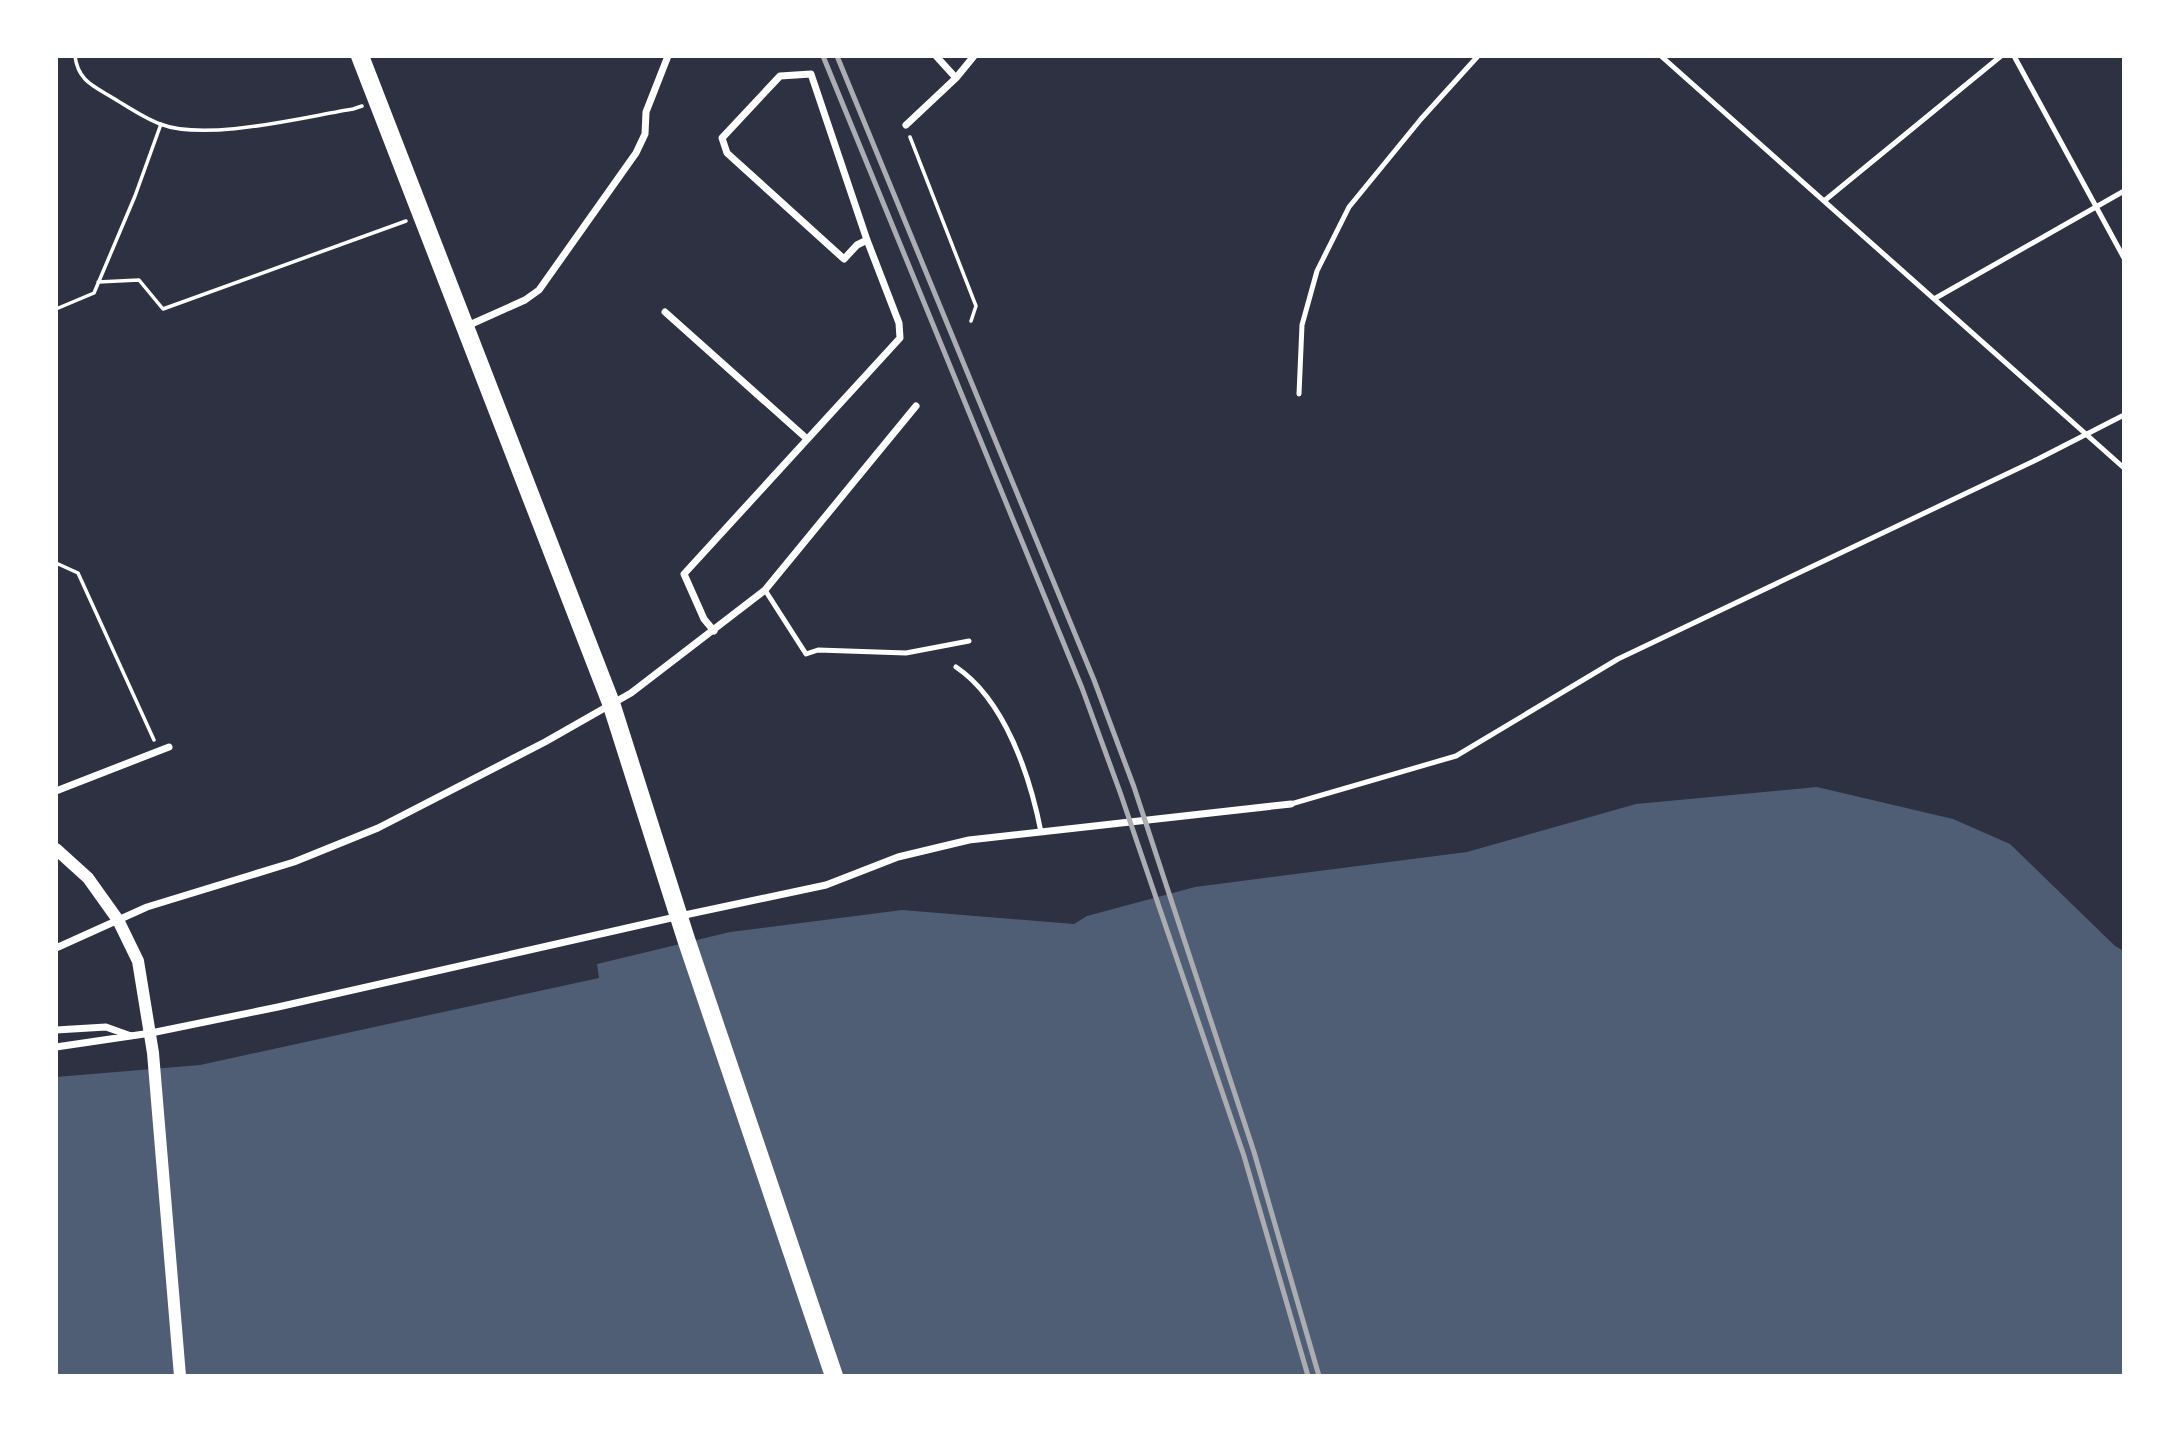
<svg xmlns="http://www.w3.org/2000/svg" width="2180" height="1432" font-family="'Fira Sans',sans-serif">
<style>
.water{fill:#4f5d75}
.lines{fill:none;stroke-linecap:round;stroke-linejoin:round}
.path{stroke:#fff;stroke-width:3.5}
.service{stroke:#fff;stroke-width:5}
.minor{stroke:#fff;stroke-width:7}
.tertiary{stroke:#fff;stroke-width:12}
.trunk{stroke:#fff;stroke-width:18}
.rail{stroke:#abadb3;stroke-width:5}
</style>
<rect width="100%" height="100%" fill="#2d3142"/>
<path class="water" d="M1817 787 1953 819 2010 844 2115 946 2124 951V1376H1437L1431 1374 1419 1376H56V1077L200 1065 599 978 597 964 730 932 902 910 1074 924 1087 916 1195 887 1467 852 1636 804Z"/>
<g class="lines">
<path class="path" d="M75 56C78 81 94 86 113 98 128 107 144 118 160 124 207 142 303 117 353 109L362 106
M910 137 976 306 971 321
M98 282 139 280 163 309 406 221
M56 309 94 293 135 196 161 124
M56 563 78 573 154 740"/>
<path class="service" d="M1661 56 2124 468
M2014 56 2124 258
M1824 201 2001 56
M1934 299 2124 191
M1299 394 1302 325 1317 271 1349 207 1421 119 1478 56
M765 590 806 654 818 650 906 653 969 641
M956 667C1005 700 1030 776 1041 832
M1291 804 1456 756 1618 659 2038 459 2124 415"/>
<path class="minor" d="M936 56 956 78 974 56
M906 125 956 78
M665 312 806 438
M467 326 525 300 539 290 636 153 645 134 646 112 668 56
M714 631 704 619 684 574 900 338 899 323 867 240 811 74 780 76 722 138 727 153 844 259 857 245 867 240
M56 791 169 747
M56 948 147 907 294 862 378 828 545 742 631 693 765 590 916 406
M56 1030 106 1027 131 1036
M56 1047 151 1033 278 1007 680 916 826 885 898 857 969 840 1291 804"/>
<path class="tertiary" d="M56 849 88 878 118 920 138 961 153 1053 180 1376"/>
<path class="trunk" d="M360 56 611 703 686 939 834 1376"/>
<path class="rail" d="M823 56 1082 688 1120 792 1244 1156 1308 1376
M837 56 1094 680 1134 787 1254 1152 1319 1376"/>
</g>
<rect width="2180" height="1432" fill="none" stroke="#ffffff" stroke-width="116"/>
</svg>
